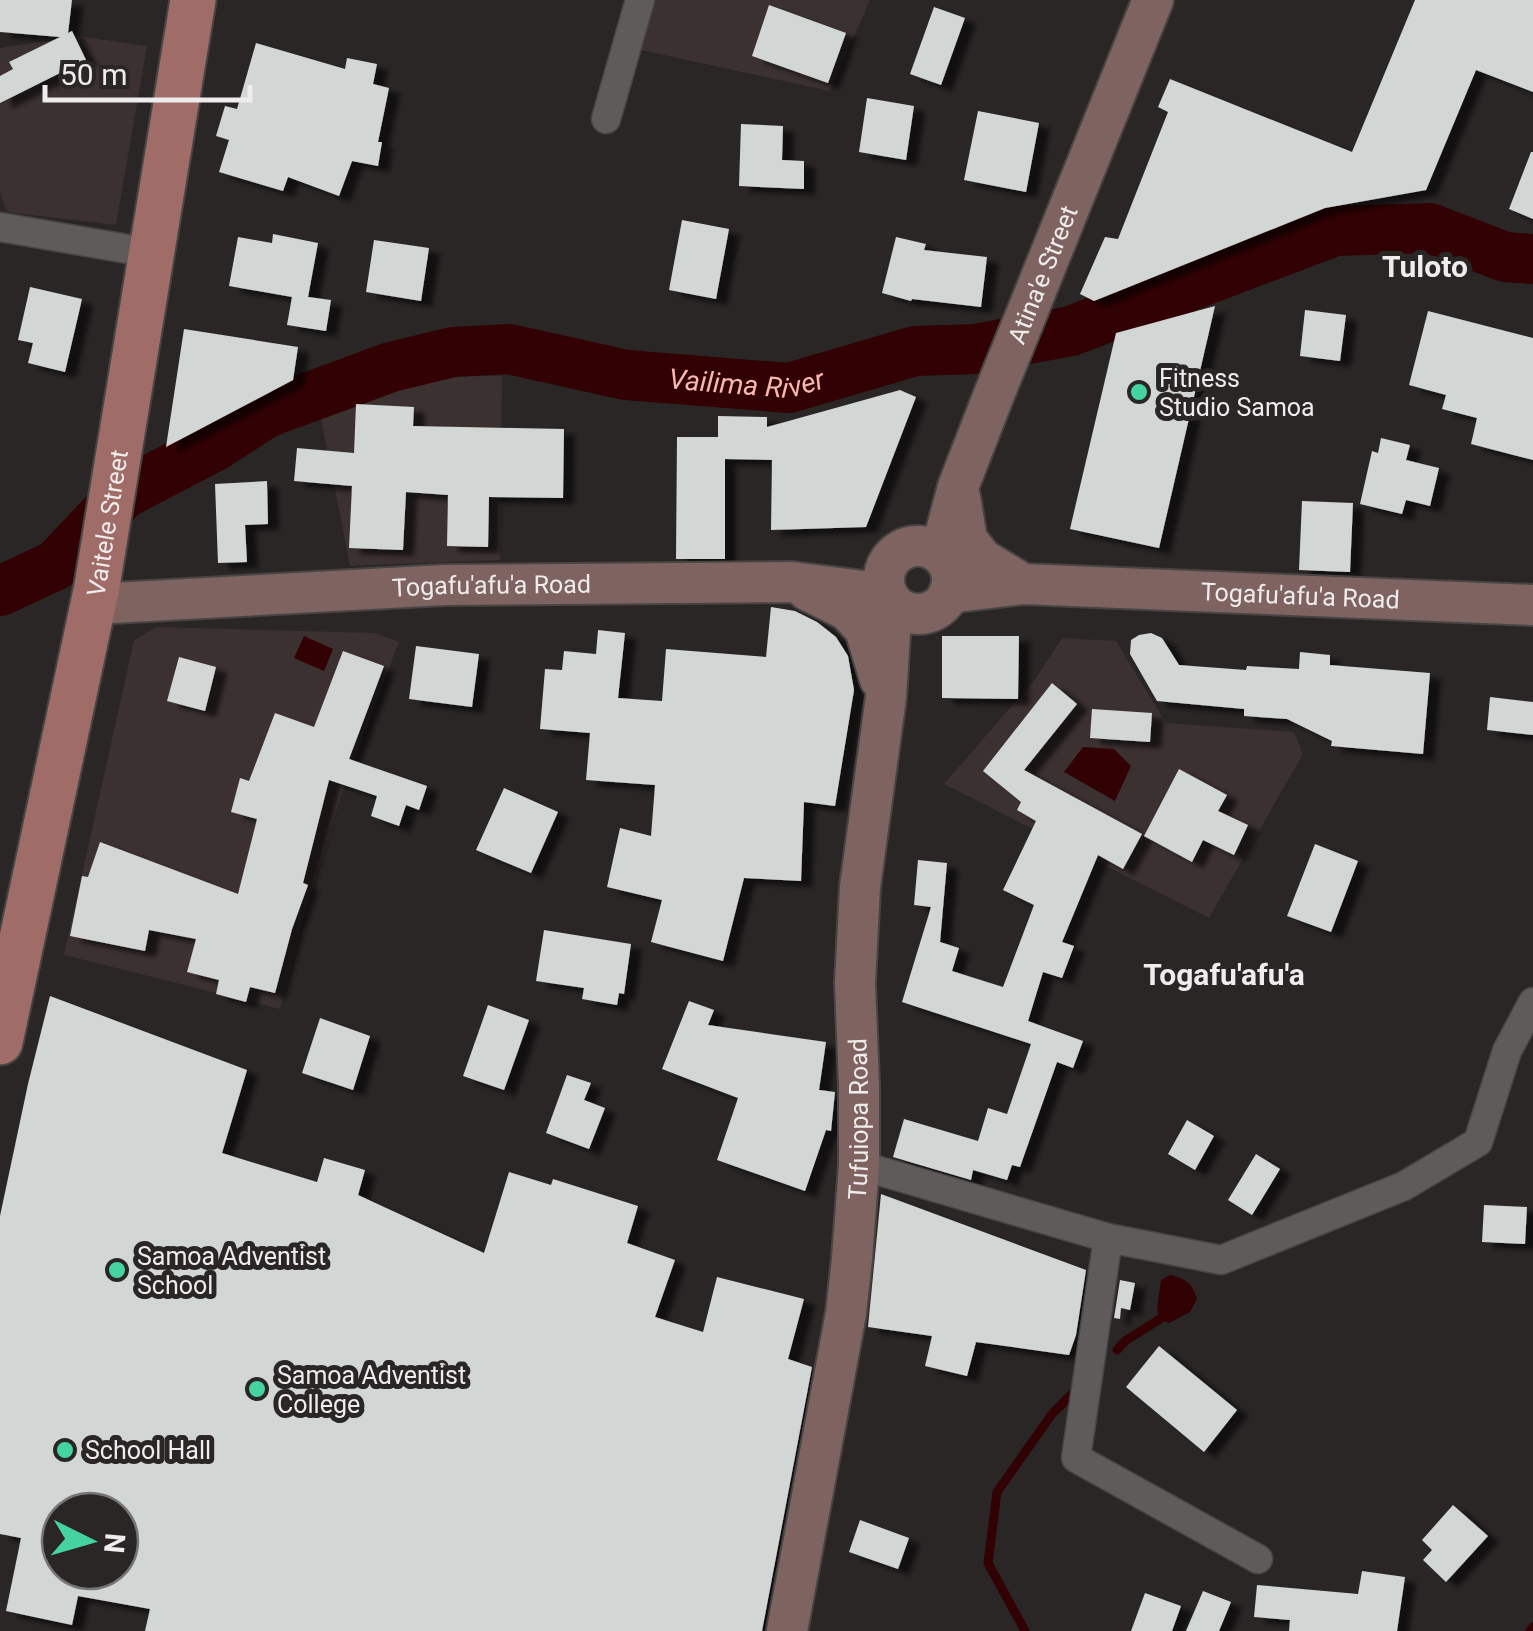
<svg xmlns="http://www.w3.org/2000/svg" width="1533" height="1631" font-family="Roboto,sans-serif">
<style>
.built{fill:#3b3130}
.water{fill:#310103}
.lines{fill:none;stroke-linecap:round;stroke-linejoin:round}
.stream{stroke:#310103;stroke-width:9}
.river{stroke:#310103;stroke-width:50}
.building{fill:#d2d6d4;fill-rule:evenodd;filter:url(#shadow)}
.minor-casing{stroke:#474444;stroke-width:31}
.secondary-casing{stroke:#474444;stroke-width:44}
.primary-casing{stroke:#474444;stroke-width:49}
.minor{stroke:#5f5b5b;stroke-width:28}
.secondary{stroke:#7f6361;stroke-width:40}
.primary{stroke:#9f6c68;stroke-width:45}
.poi-dot{fill:#45d49f;stroke:#2a2626;stroke-width:4}
.labels{text-anchor:middle;dominant-baseline:central;stroke-width:10;stroke-linejoin:round;paint-order:stroke}
.street-label{font-size:25px;fill:#eeecec;stroke:#2a2626}
.poi-label{font-size:25px;fill:#eeecec;stroke:#2a2626;text-anchor:start}
.water-label{font-size:28px;font-style:italic;fill:#f8b7b0;stroke:#2a2626}
.quarter-label{font-size:30px;font-weight:bold;fill:#eeecec;stroke:#2a2626}
</style>
<defs>
<filter id="shadow"><feDropShadow dx="11" dy="6" stdDeviation="2.5" flood-color="#0009"/></filter>
</defs>
<rect width="100%" height="100%" fill="#2a2626"/>
<path class="built" d="M655 0H870L830 91 641 50Z
M78 36 147 46 116 225 7 212 0 193V48Z
M502 376 500 560 350 566 319 408 392 377Z
M156 627 375 633 399 642 344 787 304 916 280 1009 64 955 134 640Z
M1062 638 1116 641 1166 723 1294 732 1303 754 1209 918 944 784 1036 678Z"/>
<path class="water" d="M304 636 333 649 324 671 294 658Z
M1083 747 1114 749 1131 766 1115 801 1064 772Z
M1170 1275C1185 1278 1192 1283 1197 1299L1190 1312 1169 1323 1160 1319 1157 1309 1161 1280Z"/>
<g class="lines">
<path class="stream" d="M1117 1350 1125 1341 1160 1319
M1025 1631 988 1563 997 1492 1052 1414 1072 1394
M1530 1631 1533 1627"/>
<path class="river" id="s1" d="M0 591 56 565 123 494 215 446 266 413 391 367 453 352 509 349 626 375 789 388 915 351 975 349 1071 331 1335 231 1430 228 1505 257 1533 259"/>
</g>
<path class="building" d="M0 0H72L68 33 72 31 86 60 0 103V76L13 69 9 62 60 37 0 32Z
M1415 0H1533V92L1476 70 1426 190 1325 208 1094 301 1080 294 1105 237 1118 239 1168 112 1158 107 1170 79 1352 152Z
M769 5 846 33 828 83 752 56Z
M934 7 965 18 941 85 910 74Z
M256 43 345 69 347 58 377 64 373 84 389 88 378 142H382L378 166 352 161 339 196 288 177 283 191 219 172 229 140 216 136 225 106 237 109Z
M867 98 914 106 906 160 859 152Z
M978 111 1039 123 1026 192 964 180Z
M741 124 783 126 782 160 804 161V189L739 186Z
M1531 152H1533V219L1509 209Z
M682 220 729 229 716 299 669 290Z
M273 234 318 243 308 297 331 300 326 331 287 325 292 297 229 286 238 237 272 243Z
M896 237 926 244 924 250 987 257 981 307 912 299 911 301 882 293Z
M374 240 429 248 421 301 366 292Z
M30 287 82 299 65 372 28 363 33 343 18 340Z
M1215 306 1159 548 1070 529 1116 333Z
M1305 310 1346 315 1340 361 1300 356Z
M1428 311 1533 338V460L1471 444 1477 418 1442 409 1446 395 1409 385Z
M184 329 298 347 293 380 166 447Z
M900 390 916 397 866 527 771 530 772 460 725 459V559H676L677 437H718V416L767 417V427Z
M356 404 414 407 413 426 564 429 563 498 489 497 488 547 447 546 448 495 406 492 403 550 349 548 352 486 294 481 297 448 354 453Z
M1381 438 1410 445 1406 460 1439 468 1430 506 1406 500 1402 514 1360 504 1372 451 1378 453Z
M267 481 268 524 245 525 247 562 218 563 215 484Z
M1302 501 1353 503 1350 572 1299 570Z
M771 607 795 611 817 622 836 637 848 656 854 690 835 806 804 802 801 881 744 878 723 961 651 942 662 900 607 887 620 828 651 836 655 785 586 780 590 733 540 729 545 669 562 670 564 651 596 654 598 630 625 633 618 698 662 701 666 649 766 657Z
M1151 633 1162 638 1179 665 1246 670 1247 666 1299 669 1300 652 1330 655V665L1430 673 1423 754 1331 746 1332 741 1287 719 1244 716V709L1157 701 1130 654 1131 640 1139 635Z
M942 636H1019L1018 699 942 698Z
M416 646 479 654 472 707 409 699Z
M343 651 384 666 349 759 427 786 419 810 406 805 399 826 371 816 377 796 329 780 303 883 308 885 292 929 275 993 250 987 246 1002 216 994 219 980 187 972 196 939 149 930 145 951 70 936 82 876 88 877 100 842 238 894 257 819 231 812 240 778 249 781 275 713 314 727Z
M179 657 216 667 205 711 167 701Z
M1052 683 1077 704 1024 770 1142 834 1123 869 1098 855 1062 942 1074 946 1062 978 1043 972 1028 1021 1083 1041 1073 1068 1057 1062 1020 1167 1012 1165 1007 1180 973 1170 971 1180 893 1157 904 1119 978 1141 988 1108 1007 1114 1031 1044 902 1002 931 907 914 905 918 860 947 863 940 942 959 948 952 971 1003 987 1034 905 1003 890 1036 821 1017 810 1021 802 983 771Z
M1490 697 1533 702V735L1487 730Z
M1092 709 1152 713 1150 742 1090 738Z
M1179 769 1227 795 1218 811 1248 825 1234 855 1203 840 1192 862 1144 836Z
M504 788 558 812 531 873 476 850Z
M1315 844 1358 861 1331 932 1287 916Z
M544 930 631 944 624 994 619 993 617 1005 582 999 584 988 536 981Z
M50 996 247 1070 222 1153 317 1182 324 1158 365 1170 358 1195 484 1253 509 1172 551 1185 553 1179 638 1206 627 1243 675 1260 655 1317 703 1332 717 1277 804 1299 788 1359 812 1367 762 1631H145L150 1609 78 1596 72 1625 6 1611 21 1538 0 1534V1216L28 1084ZM60 1511H120V1575L98 1571H60Z
M689 1001 714 1010 708 1025 826 1042 819 1090 835 1092 831 1131 826 1130 805 1191 717 1160 738 1098 662 1069Z
M488 1005 529 1020 504 1090 463 1076Z
M320 1018 370 1036 353 1090 302 1073Z
M567 1075 591 1083 584 1100 605 1108 589 1149 546 1133Z
M1187 1120 1214 1136 1195 1170 1168 1154Z
M1256 1154 1280 1169 1252 1215 1228 1200Z
M881 1194 1086 1270 1076 1335 1069 1355 976 1342 967 1376 925 1366 932 1336 868 1327Z
M1484 1205 1527 1207 1525 1244 1482 1242Z
M1120 1280 1135 1283 1130 1310 1121 1308 1120 1319 1114 1318Z
M1159 1346 1237 1410 1204 1452 1126 1387Z
M1453 1505 1488 1536 1446 1582 1423 1560 1432 1550 1422 1540Z
M860 1520 909 1538 898 1569 849 1552Z
M1362 1571 1405 1577 1397 1631H1289L1290 1620 1254 1617 1257 1585 1358 1594Z
M1203 1591 1231 1602 1219 1631H1186Z
M1145 1593 1181 1606 1172 1631H1131Z"/>
<g class="lines">
<g class="minor-casing">
<path id="minor" d="M606 119 640 0
M0 227 151 253
M859 1165 1108 1238 1221 1260 1404 1186 1478 1142 1507 1051 1533 1002
M1108 1238 1076 1458 1258 1559"/>
</g>
<g class="secondary-casing">
<g id="secondary">
<path d="M960 497 967 540 982 559 1023 584"/>
<circle cx="918" cy="580" r="34"/>
<path id="s2" d="M940 554 958 487 993 397 1153 0"/>
<path d="M807 590 847 610 865 629 880 679"/>
<path id="s3" d="M949 593 1023 584 1533 605"/>
<path id="s4" d="M94 604 445 585 792 582 887 594"/>
<path id="s5" d="M787 1631 846 1313 852 1259 859 1165V1085L855 983 860 887 886 697 892 602"/>
</g>
</g>
<g class="primary-casing">
<g id="primary">
<path id="s6" d="M0 1042 97 586 193 0"/>
</g>
</g>
<use href="#minor" class="minor"/>
<use href="#secondary" class="secondary"/>
<use href="#primary" class="primary"/>
</g>
<g class="poi-dot">
<circle cx="1139" cy="392" r="10"/>
<circle cx="117" cy="1270" r="10"/>
<circle cx="257" cy="1389" r="10"/>
<circle cx="65" cy="1450" r="10"/>
</g>
<g class="labels">
<g class="street-label">
<text stroke="none"><textPath href="#s2" startOffset="298">Atina'e Street</textPath></text>
<text stroke="none"><textPath href="#s6" startOffset="530">Vaitele Street</textPath></text>
<text stroke="none"><textPath href="#s4" startOffset="398">Togafu'afu'a Road</textPath></text>
<text stroke="none"><textPath href="#s3" startOffset="352">Togafu'afu'a Road</textPath></text>
<text stroke="none"><textPath href="#s5" startOffset="518">Tufuiopa Road</textPath></text>
</g>
<g class="poi-label">
<text x="1159" y="378">Fitness<tspan x="1159" dy="29">Studio Samoa</tspan></text>
<text x="137" y="1256">Samoa Adventist<tspan x="137" dy="29">School</tspan></text>
<text x="277" y="1375">Samoa Adventist<tspan x="277" dy="29">College</tspan></text>
<text x="85" y="1450">School Hall</text>
</g>
<g class="water-label">
<text stroke="none"><textPath href="#s1" startOffset="818">Vailima River</textPath></text>
</g>
<g class="quarter-label">
<text x="1425" y="266">Tuloto</text>
<text x="1224" y="974">Togafu'afu'a</text>
</g>
</g>
<g transform="translate(90 1541) rotate(95)"><circle r="48" fill="#2a2626" stroke="#787575" stroke-width="2.5"/>
<path d="M0-8L18 38L0 25L-18 38Z" fill="#45d49f"/>
<text y="-15" font-size="28" font-weight="bold" text-anchor="middle" fill="#eeecec">N</text>
</g>
<path d="M45 85v15h205v-15" fill="none" stroke="#eeecec" stroke-width="5"/>
<text x="60" y="85" font-size="30" fill="#eeecec" stroke="#2a2626" stroke-width="8" paint-order="stroke">50 m</text>
</svg>
